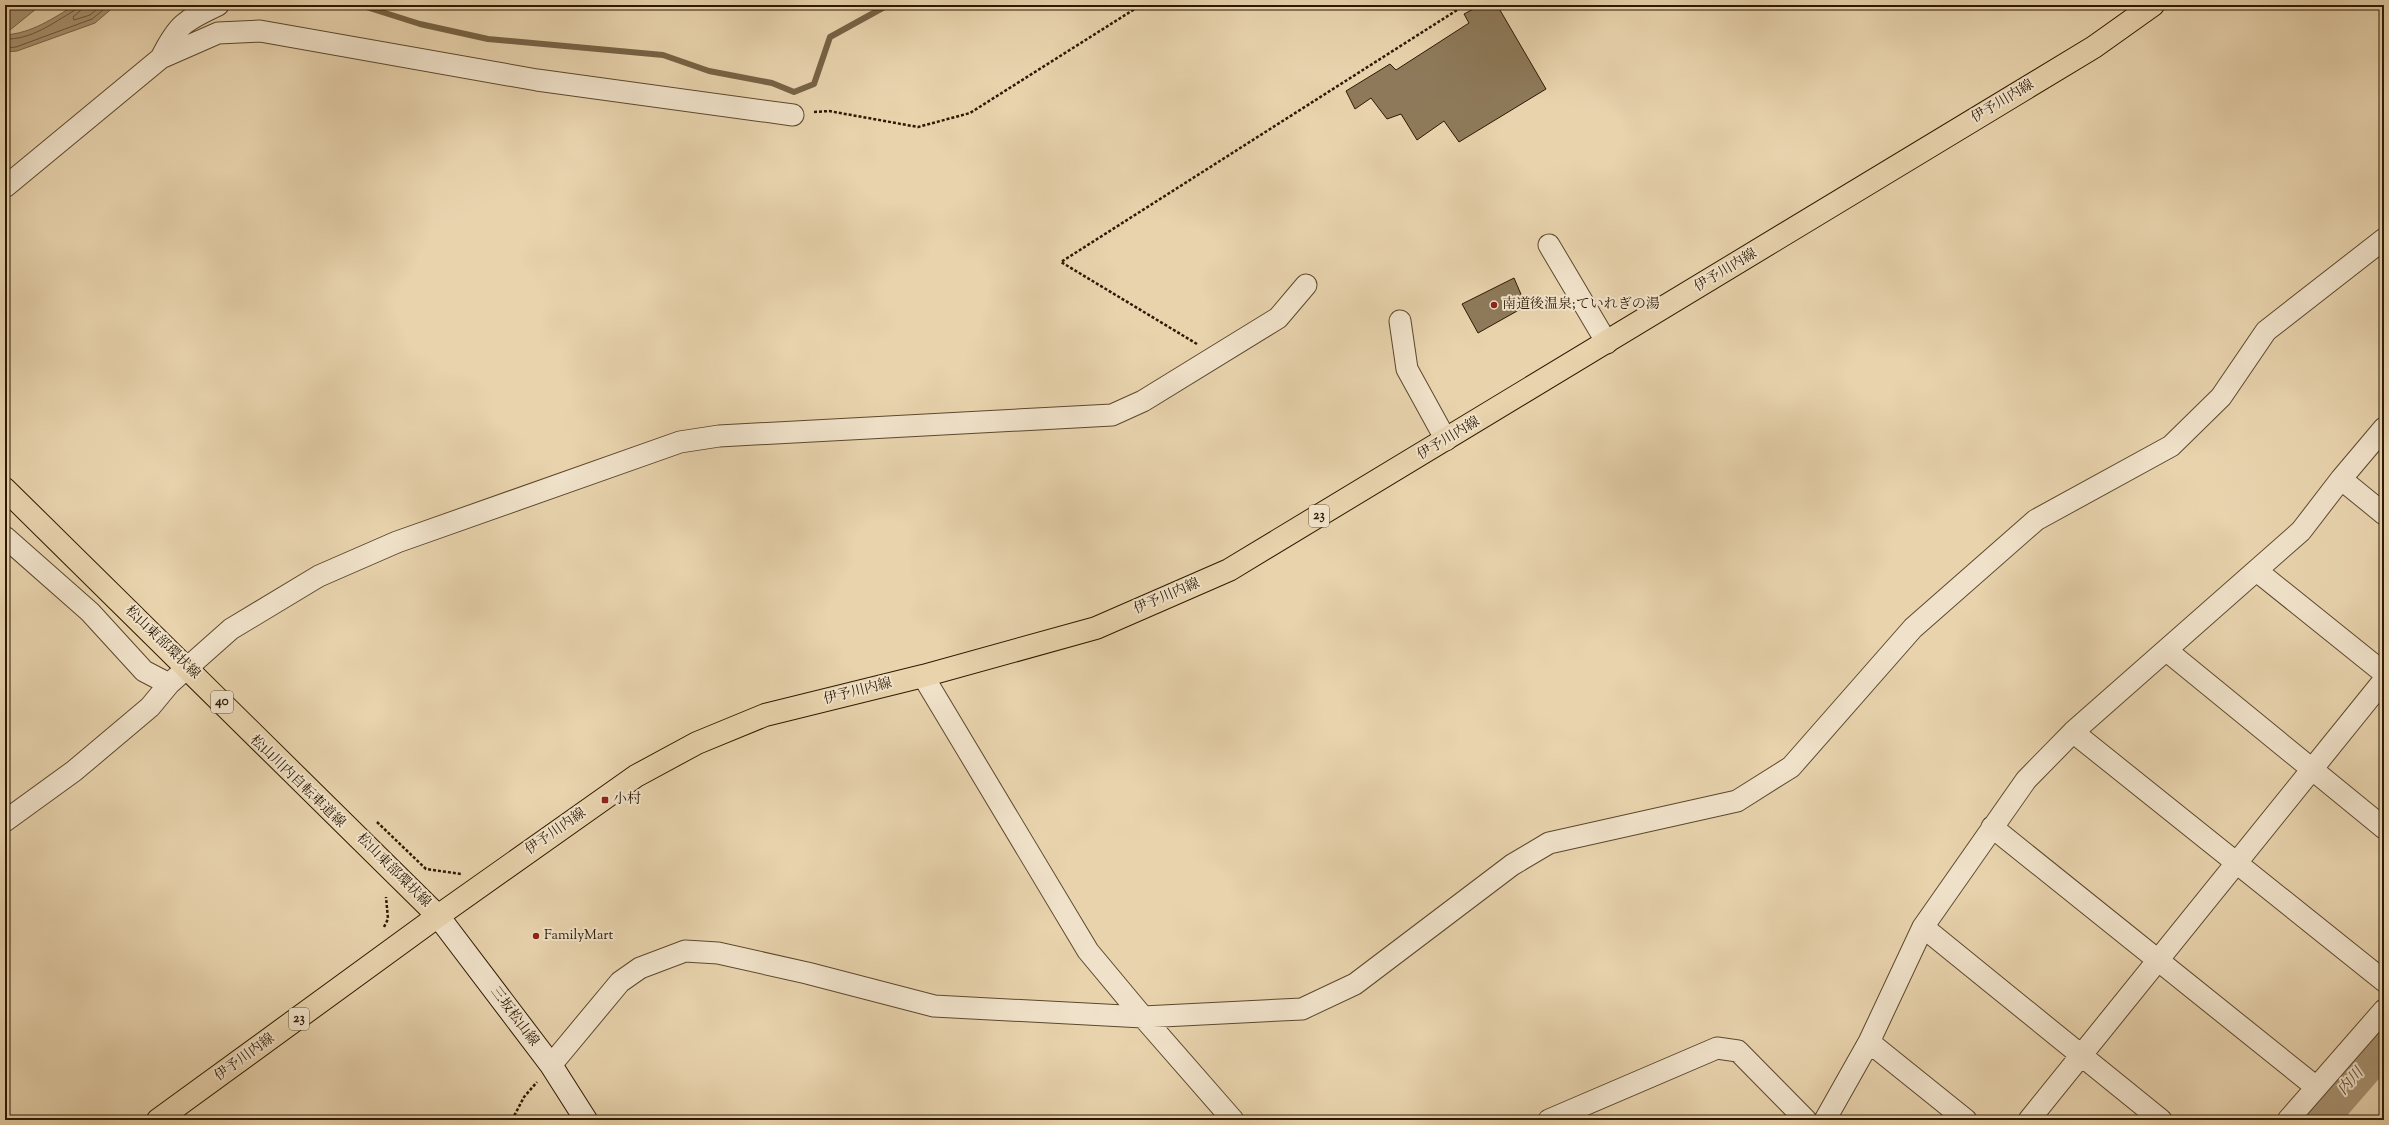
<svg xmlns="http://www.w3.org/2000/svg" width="2389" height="1125" font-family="'Sorts Mill Goudy','Noto Serif JP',serif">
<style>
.water{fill:#a89473;stroke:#776345}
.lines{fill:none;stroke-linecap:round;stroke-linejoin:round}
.shore{stroke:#6a563a;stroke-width:1}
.stream{stroke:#776345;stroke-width:6}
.river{stroke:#a89473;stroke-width:38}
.building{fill:#8e7a5a;stroke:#2d1901}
.minor-casing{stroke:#5c482c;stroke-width:23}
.secondary-casing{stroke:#2d1901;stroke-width:24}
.primary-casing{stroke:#2d1901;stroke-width:24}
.path{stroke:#2d1901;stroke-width:2.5;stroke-dasharray:3 2;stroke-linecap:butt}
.minor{stroke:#f0e2ca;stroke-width:21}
.secondary{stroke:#f0e2ca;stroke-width:22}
.primary{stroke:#e8d3ad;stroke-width:22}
.poi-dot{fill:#8f2418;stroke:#f0e2ca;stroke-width:1.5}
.labels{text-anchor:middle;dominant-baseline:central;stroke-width:4;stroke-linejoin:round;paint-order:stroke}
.shield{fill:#f0e2ca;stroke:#68553d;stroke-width:1}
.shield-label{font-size:13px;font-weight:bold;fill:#2d1901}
.street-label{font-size:14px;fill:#2d1901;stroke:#f0e2ca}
.poi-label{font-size:14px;fill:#2d1901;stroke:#f0e2ca;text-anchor:start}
.water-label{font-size:15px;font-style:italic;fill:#5e4a2f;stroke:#f0e2ca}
</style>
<rect width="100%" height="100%" fill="#e8d3ad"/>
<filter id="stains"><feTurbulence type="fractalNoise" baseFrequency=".005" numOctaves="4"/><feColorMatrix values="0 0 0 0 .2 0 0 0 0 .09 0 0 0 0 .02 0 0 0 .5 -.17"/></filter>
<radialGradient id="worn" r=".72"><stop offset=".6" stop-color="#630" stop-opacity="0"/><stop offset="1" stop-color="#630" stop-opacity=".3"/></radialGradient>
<path class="water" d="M5 5H41L5 34Z
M75 5H116L95 23 17 51 5 52V35C32 33 52 19 75 5Z"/>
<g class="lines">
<path class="shore" d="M82 5 80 11 73 17 74 20 90 15 102 5
M5 39C31 40 53 23 75 10L77 5
M5 48 16 47 92 19 109 5"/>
<path class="stream" d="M360 5 420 24 488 39 663 55 709 71 772 83 794 92 814 84 830 37 888 5"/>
<path class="river" d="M2318 1120 2384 1044"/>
</g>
<path class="building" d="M1481 5H1497L1546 89 1459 142 1444 121 1417 140 1401 114 1387 119 1371 98 1355 109 1346 91 1390 64 1396 70 1469 23 1464 14Z
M1514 278 1526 306 1478 333 1462 304Z"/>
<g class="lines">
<g class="minor-casing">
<path id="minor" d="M161 58C178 24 184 21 218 5
M5 187 161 58 218 33 260 31 537 80 793 115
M1549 245 1607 343
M1400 321 1407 369 1446 440
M2341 479 2384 514
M5 537 90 612 144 671 169 684
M2257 571 2384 673
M2166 650 2384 828
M923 676 1088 951 1143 1017 1233 1120
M2073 732 2384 981
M5 821 74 771 150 707 169 684 231 629 319 576 397 542 680 442 719 436 1112 415 1143 401 1278 318 1306 285
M1992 827 2316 1087
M1923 927 2161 1120
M1869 1042 1966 1120
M551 1065 620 982 640 968 685 951 718 953 807 973 934 1006 1143 1017 1302 1009 1355 984 1512 865 1549 843 1737 801 1791 767 1913 628 2036 520 2171 446 2221 397 2266 331 2384 239
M1549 1120 1717 1048 1738 1051 1806 1120
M1825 1120 1869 1042 1923 927 2026 780 2073 732 2301 531 2341 479 2384 428
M2029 1120 2384 680
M2288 1120 2384 1010"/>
</g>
<g class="secondary-casing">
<path id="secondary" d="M438 916 551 1065 586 1120"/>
</g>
<g class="primary-casing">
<path id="primary" d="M5 489 438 916
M158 1120 438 916 636 776 697 743 765 715 923 676 1096 628 1229 570 2094 47 2153 5"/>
</g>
<path class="path" d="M814 112 829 111 918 127 970 113 1141 5
M1197 344 1061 262 1465 5
M377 822 426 869 461 874
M384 927 388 919 386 897
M512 1120 524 1097 537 1082"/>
<use href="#minor" class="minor"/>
<use href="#secondary" class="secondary"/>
<use href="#primary" class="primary"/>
</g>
<g class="poi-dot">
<circle cx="1494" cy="305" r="4"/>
<rect x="601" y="796" width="8" height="8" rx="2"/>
<circle cx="536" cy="936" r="4"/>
</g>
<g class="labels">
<g class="shield">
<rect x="1309" y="505" width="20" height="22" rx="3"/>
<rect x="211" y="691" width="22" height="22" rx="3"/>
<rect x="289" y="1008" width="20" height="22" rx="3"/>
</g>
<g class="shield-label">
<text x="1319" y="516">23</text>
<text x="222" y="702">40</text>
<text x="299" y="1019">23</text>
</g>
<g class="street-label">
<text transform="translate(2003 102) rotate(-31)">伊予川内線</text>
<text transform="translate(1726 271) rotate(-31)">伊予川内線</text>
<text transform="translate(1449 439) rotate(-31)">伊予川内線</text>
<text transform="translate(1167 597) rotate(-23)">伊予川内線</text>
<text transform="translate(162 643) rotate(44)">松山東部環状線</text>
<text transform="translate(858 692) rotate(-14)">伊予川内線</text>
<text transform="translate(297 782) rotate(44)">松山川内自転車道線</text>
<text transform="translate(556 832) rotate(-35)">伊予川内線</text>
<text transform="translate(393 871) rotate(45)">松山東部環状線</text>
<text transform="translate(514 1017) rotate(53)">三坂松山線</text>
<text transform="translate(245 1058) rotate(-36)">伊予川内線</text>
</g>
<g class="poi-label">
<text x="1502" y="305">南道後温泉;ていれぎの湯</text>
<text x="613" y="800">小村</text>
<text x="544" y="936">FamilyMart</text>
</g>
<g class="water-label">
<text transform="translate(2351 1082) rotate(-49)">内川</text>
</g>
</g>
<rect width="2389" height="1125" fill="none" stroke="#e8d3ad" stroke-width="20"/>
<rect x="6" y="6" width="2377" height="1113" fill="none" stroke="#2d1901" stroke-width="2"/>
<rect x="10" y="10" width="2369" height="1105" fill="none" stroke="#2d1901"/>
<rect width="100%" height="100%" filter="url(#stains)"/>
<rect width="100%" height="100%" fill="url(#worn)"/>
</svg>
